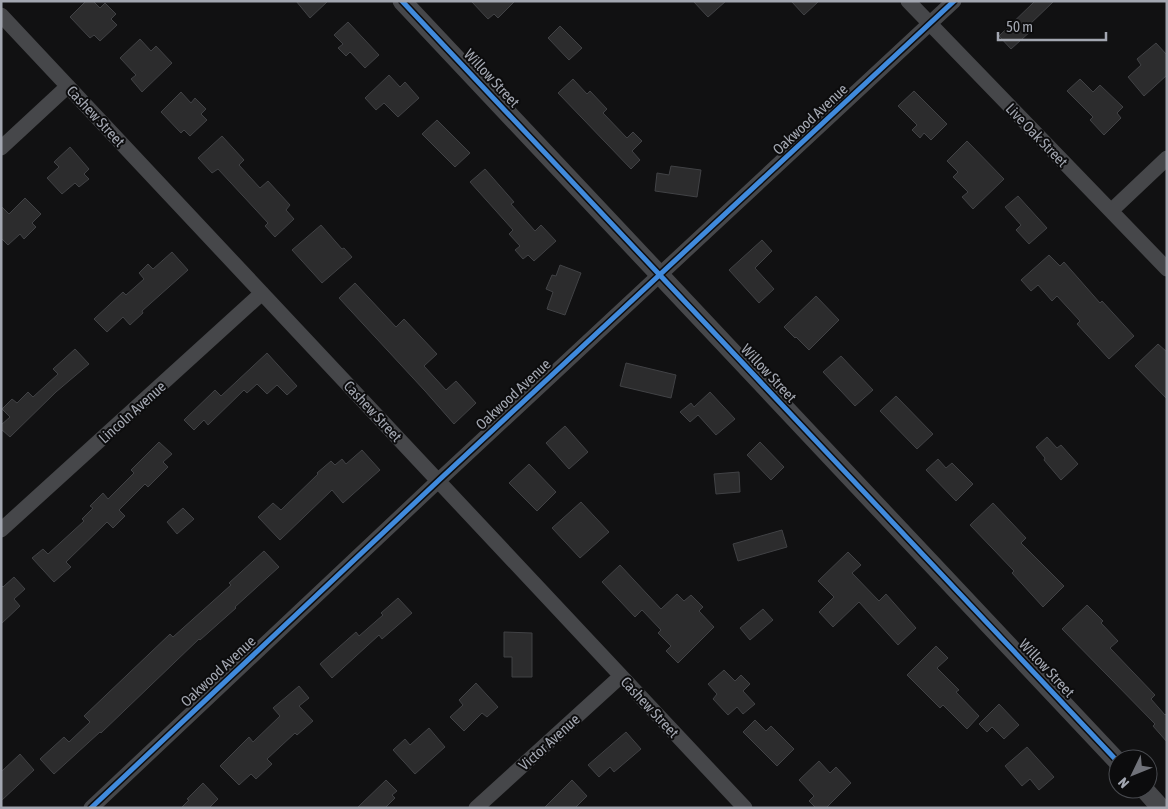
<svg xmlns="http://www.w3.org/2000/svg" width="1168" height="809" font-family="'Asap Condensed',sans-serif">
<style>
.building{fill:#2c2c2d;stroke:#414245}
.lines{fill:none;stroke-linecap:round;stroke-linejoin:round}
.minor{stroke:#46474a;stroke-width:15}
.tertiary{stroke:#46474a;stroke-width:19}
.cycleway-casing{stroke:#0c0c0d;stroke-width:8}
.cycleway{stroke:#408adc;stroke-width:5}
.labels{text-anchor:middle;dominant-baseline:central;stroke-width:4;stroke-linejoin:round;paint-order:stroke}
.street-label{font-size:15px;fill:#a3a7b1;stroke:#0c0c0d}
</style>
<rect width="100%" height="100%" fill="#111112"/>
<path class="building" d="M86 1H93L100 8 105 3 116 14 111 19 117 25 100 41 94 35 90 38 70 17Z
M296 1H328L310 18Z
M471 1H515L498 18 494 14 488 19Z
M693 1H726L708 17Z
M791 1H819L804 15Z
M1035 1H1054L1027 27 1031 31 1011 49 999 36Z
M348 22 379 55 365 68 350 52 346 56 338 48 343 44 334 35Z
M560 26 582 48 569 60 548 38Z
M140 39 151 51 156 46 172 63 142 92 131 79 136 75 120 58Z
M1156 43 1167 55V75L1144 96 1128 77 1141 65 1137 59Z
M389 75 400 87 405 82 419 98 398 117 384 103 376 110 365 98Z
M573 79 587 94 590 91 607 109 603 113 627 138 633 132 642 141 632 151 640 160 631 169 558 93Z
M1080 79 1093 92 1100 85 1123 107 1117 113 1121 118 1104 135 1090 120 1093 117 1067 91Z
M914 91 947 124 931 140 924 133 920 138 912 130 917 125 898 106Z
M181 92 191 103 195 98 206 109 201 114 207 120 190 136 184 130 181 133 161 112Z
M437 120 470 153 455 167 422 134Z
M222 136 244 160 239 165 260 188 268 181 290 205 286 210 294 219 275 237 265 226 268 223 218 169 212 173 198 158Z
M967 141 1004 179 973 209 962 197 968 192 953 177 958 172 947 161Z
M70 147 89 169 84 174 89 179 79 187 75 183 62 194 47 178 59 167 54 162Z
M671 166 701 170 697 197 655 191 657 173 669 175Z
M485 169 514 202 511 204 535 231 541 225 556 241 534 261 528 255 523 259 515 250 520 246 509 234 513 230 470 182Z
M1018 196 1047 228 1029 244 1016 230 1021 225 1005 207Z
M25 198 41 214 32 223 36 227 24 239 20 234 8 245 1 238V206L9 214Z
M321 225 342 249 344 248 352 257 322 283 292 250Z
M762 240 772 251 755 268 774 289 759 303 729 270Z
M172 252 188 270 142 311 143 313 130 325 123 317 107 332 94 319 123 292 126 295 144 279 139 273 148 264 153 269Z
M1049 255 1060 266 1064 262 1100 303 1102 301 1134 336 1109 359 1077 324 1080 321 1057 296 1052 301 1038 285 1031 291 1021 280Z
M560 265 581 273 565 315 547 309 553 292 546 289 552 275 556 276Z
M355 283 396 327 404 319 437 354 424 366 446 390 456 381 476 403 454 424 425 391 339 298Z
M816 296 839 320 809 350 796 337 795 338 784 327Z
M1158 344 1167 352V399L1135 366Z
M75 349 89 364 56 392 10 437 1 429V425L10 417 2 409 12 399 17 403 28 392 33 397 58 374 53 369Z
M267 353 297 386 287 395 277 385 267 394 257 384 247 393 244 390 208 425 204 420 194 430 184 420 215 390 221 396Z
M841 356 873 390 855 406 823 372Z
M626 363 676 375 671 398 620 386Z
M710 392 735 419 716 435 698 415 690 422 680 412 691 403 694 407Z
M896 396 933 434 917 449 880 411Z
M565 426 588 452 569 469 546 443Z
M1047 437 1057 448 1061 445 1078 464 1061 480 1044 460 1045 458 1036 447Z
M159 442 172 454 163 462 168 467 148 487 145 484 119 510 125 516 113 528 107 522 66 562 71 567 54 582 32 558 43 549 48 554 84 521 82 519 93 508 90 506 103 493 108 499 134 473 131 470Z
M760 442 784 467 771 480 747 455Z
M362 450 380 470 343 503 332 490 280 540 258 517 273 503 281 510 318 474 317 473 331 461 335 465 342 459 346 464Z
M938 459 946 468 952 463 973 484 956 501 926 470Z
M529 464 556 492 537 511 509 483Z
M739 472 740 492 716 494 714 474Z
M581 502 609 532 580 558 552 528Z
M993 503 1026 538 1021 543 1064 586 1043 607 1012 573 1014 571 970 525Z
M183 508 194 519 177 534 167 522Z
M782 530 787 547 738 561 733 544Z
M264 551 279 567 235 607 236 608 200 640 199 639 101 733 100 732 54 774 40 759 64 737 69 742 90 722 84 716 170 634 173 637 231 585 229 583Z
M848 552 861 565 852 573 879 601 886 594 916 628 898 645 859 602 833 627 819 612 834 597 818 581Z
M620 565 661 609 677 594 684 601 691 595 703 607 699 611 714 627 678 663 666 651 671 646 658 633 661 630 642 610 635 617 602 582Z
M14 577 25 589 14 599 20 606 1 624V585L3 587Z
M398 598 412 613 382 639 379 635 332 678 320 664 356 632 359 636 383 615 381 613Z
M1087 605 1103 621 1101 623 1118 641 1110 648 1155 695 1151 699 1165 715 1167 713V742L1153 726 1155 724 1062 629Z
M763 609 773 620 750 640 740 628Z
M504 632 532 633V677H512V657H504Z
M936 646 948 658 937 668 959 690 956 692 979 716 967 729 943 705 940 708 907 675Z
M724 670 735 681 741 675 750 684 743 691 755 704 743 714 737 707 728 715 713 699 717 694 708 684Z
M476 683 498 707 487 717 482 713 464 731 450 717 463 705 459 700Z
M299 686 309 698 299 706 313 721 297 735 295 733 267 759 272 764 256 779 251 774 239 785 220 766 249 737 253 742 280 716 273 708Z
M999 704 1019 725 1004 739 992 727 987 732 979 724Z
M755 720 766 731 771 726 794 749 777 766 743 732Z
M429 728 445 747 415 774 393 750 405 739 410 745Z
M626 732 641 749 614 772 610 767 599 777 588 765Z
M1027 747 1054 777 1039 790 1030 779 1022 786 1005 766Z
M20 754 34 770 1 801V772Z
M819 761 830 773 836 767 851 783 826 808H816L809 801 814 796 799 780Z
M386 780 397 791 392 795 395 798 385 808H357Z
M572 780 587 796 575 808H544Z
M203 783 218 799 209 808H181L189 800 187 799Z"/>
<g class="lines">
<path class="minor" d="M908 1 1167 269
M1 15 745 808
M1 148 68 86
M1111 211 1167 158
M1 530 262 293
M91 808 438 481 954 1
M476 808 621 676"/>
<path class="tertiary" d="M402 1 1118 762
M1144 789 1161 808"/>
<g class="cycleway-casing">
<path id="cycleway" d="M402 1 1118 762
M91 808 438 481 954 1"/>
</g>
<use href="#cycleway" class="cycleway"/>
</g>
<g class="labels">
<g class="street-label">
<text transform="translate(492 78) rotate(47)">Willow Street</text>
<text transform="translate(96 116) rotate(47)">Cashew Street</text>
<text transform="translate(810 119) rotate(-43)">Oakwood Avenue</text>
<text transform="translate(1037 135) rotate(46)">Live Oak Street</text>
<text transform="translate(769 373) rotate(47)">Willow Street</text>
<text transform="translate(513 394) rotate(-43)">Oakwood Avenue</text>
<text transform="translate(373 411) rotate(47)">Cashew Street</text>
<text transform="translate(132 412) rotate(-42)">Lincoln Avenue</text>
<text transform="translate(1047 668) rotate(47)">Willow Street</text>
<text transform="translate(218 671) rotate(-43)">Oakwood Avenue</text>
<text transform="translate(650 707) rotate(47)">Cashew Street</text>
<text transform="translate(549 742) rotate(-42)">Victor Avenue</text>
</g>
</g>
<rect width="1168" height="809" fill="none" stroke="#a3a7b1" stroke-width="5"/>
<g transform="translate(1133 774) rotate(227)"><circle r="24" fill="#0c0c0d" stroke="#484a4f"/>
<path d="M0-4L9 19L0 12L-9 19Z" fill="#707279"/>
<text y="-8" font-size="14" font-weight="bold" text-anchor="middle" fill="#a3a7b1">N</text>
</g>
<path d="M998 32v8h108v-8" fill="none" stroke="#a3a7b1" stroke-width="2.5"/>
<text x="1006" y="32" font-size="15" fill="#a3a7b1" stroke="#0c0c0d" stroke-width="4" paint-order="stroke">50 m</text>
</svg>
